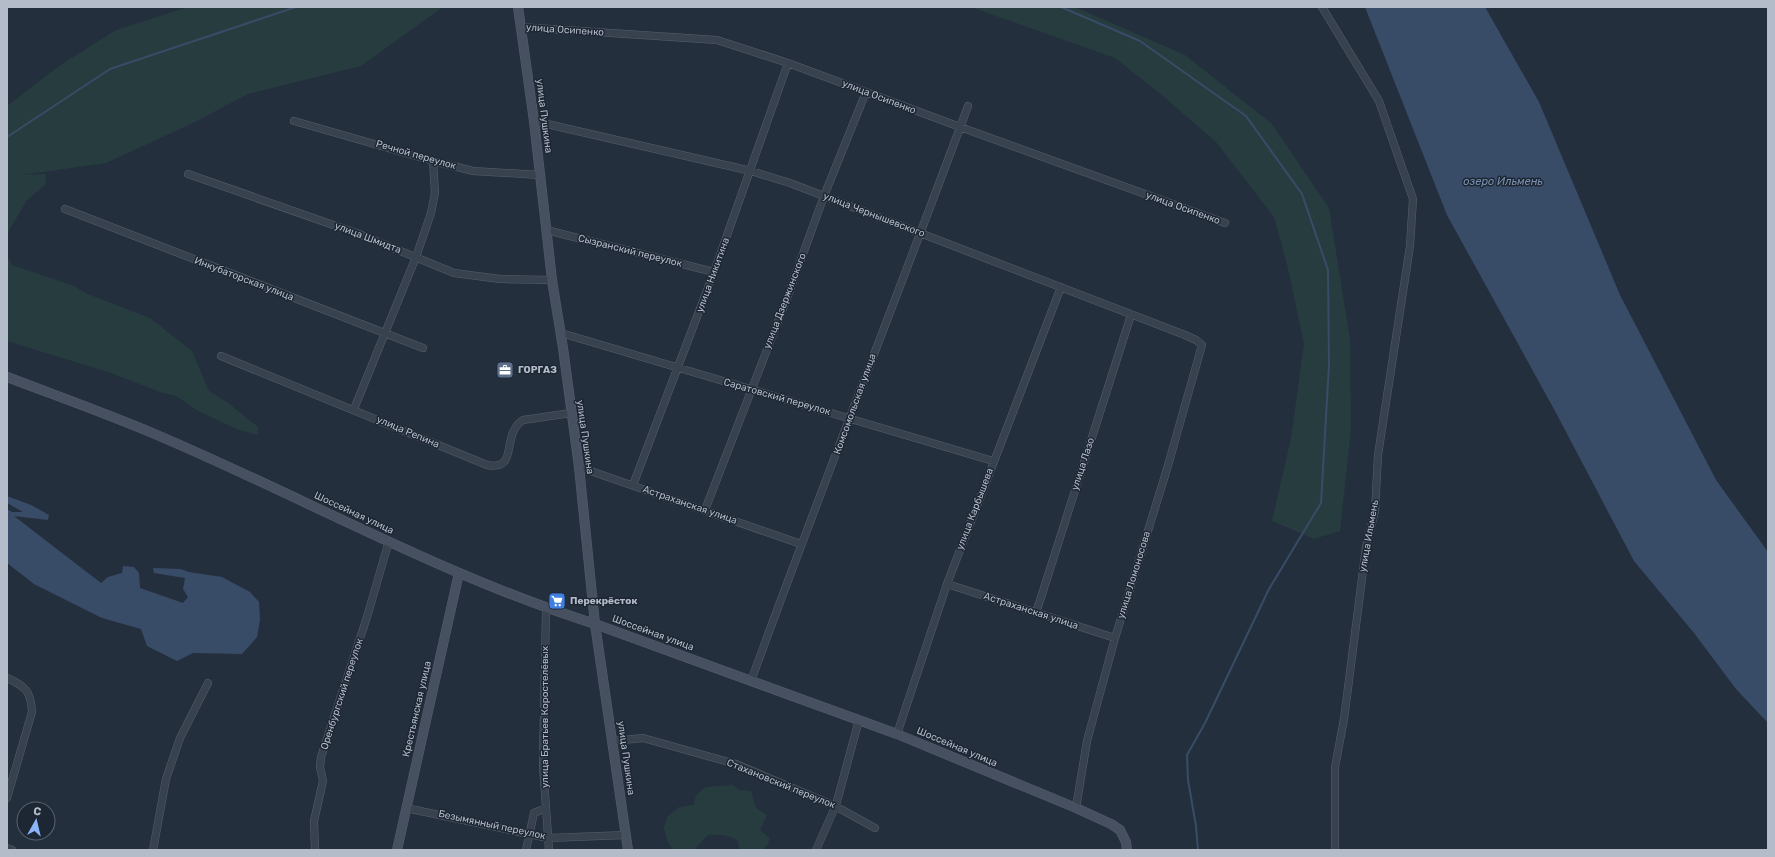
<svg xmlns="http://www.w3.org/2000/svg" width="1775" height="857" font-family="Rubik,sans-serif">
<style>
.green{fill:#263c3f}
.water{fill:#394c67}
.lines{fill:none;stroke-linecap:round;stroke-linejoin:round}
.stream{stroke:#394c67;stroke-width:2}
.street-casing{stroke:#565f6c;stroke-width:8}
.secondary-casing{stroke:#565f6c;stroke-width:10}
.street{stroke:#38414e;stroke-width:7}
.secondary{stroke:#465061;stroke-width:9}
.labels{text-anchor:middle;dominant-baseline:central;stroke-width:3;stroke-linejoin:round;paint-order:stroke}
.street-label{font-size:10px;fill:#b4bcc9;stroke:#1d2633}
.poi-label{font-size:10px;font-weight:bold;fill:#b4bcc9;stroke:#1d2633;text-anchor:start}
.water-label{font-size:11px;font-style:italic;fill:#7c92b1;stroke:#1d2633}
</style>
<rect width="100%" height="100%" fill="#242f3e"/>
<path class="green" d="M188 7H443L361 66 248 94 193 123 106 163 22 175 46 174 45 185 27 200 7 234V106L59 66 116 30Z
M971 7H1075L1185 55 1272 124 1329 208 1350 339 1351 430 1340 531 1314 539 1272 521 1291 438 1304 344 1287 264 1274 217 1216 142 1163 96 1115 58Z
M7 256 12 265 74 286 85 293 150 318 192 351 209 391 227 402 258 427V435L239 430 198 411 176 396 160 392 111 373 7 341Z
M733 785 739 790 751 791 756 808 767 815 760 830 770 838C765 855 754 850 739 850L738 841C729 835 719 834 708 835L694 850H673L667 840 664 828 667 817 679 807 694 805 696 795 706 787Z"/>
<path class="water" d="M1365 7H1485L1539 102 1620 295 1716 480 1768 552V723L1736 689 1694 633 1634 561 1555 411 1447 215Z
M7 496 31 505 49 515 48 520 14 516 101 583 108 577 122 573 123 566 134 567 139 573 140 588 183 603 188 597 183 589 185 578 154 573 153 568 180 569 189 572 222 577 250 592 259 602 260 620 257 637 242 654 193 653 177 661 147 646 141 629 102 618 34 584 7 563V509L12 512H23L7 503Z"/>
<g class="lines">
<path class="stream" d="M1061 7 1140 41 1246 116 1302 194 1328 270 1329 365 1321 503 1269 589 1205 723 1187 755 1188 780 1196 826 1198 850
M7 137 110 69 296 7"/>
<g class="street-casing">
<path id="street" d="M1322 7 1379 101 1413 199 1410 246 1378 455 1375 511 1366 547 1344 719 1335 767V850
M520 27 717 40 788 63 960 127 1225 223
M294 121 437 162 473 171 540 175
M534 121 751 171 790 183 1185 335 1196 340 1202 345 1167 469 1115 638 1087 741 1076 808
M188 174 359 234 454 273 500 279 552 280
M65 209 423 348
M546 230 714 272
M561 333 993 461
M221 356 487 465C520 471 500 435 523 420L571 413
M354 409 416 257 431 213 435 193 433 161
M579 467 801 544
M633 485 714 272 788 63
M705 510 787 298 824 196 866 92
M947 584 1115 638
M546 609 543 765 549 850
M1036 613 1131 315
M7 678C25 686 31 691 32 712L7 798
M751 681C821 488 897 298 968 106
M897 734 947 584 1061 287
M612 741 643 738 736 764 835 806 875 828
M406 808 548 838 626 835
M7 848 12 850
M153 850 166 779 180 738 208 683
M315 850 314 821 323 781 320 767 321 757 367 617 389 541
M526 850 534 813 546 808
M816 850 836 805 859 720"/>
</g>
<g class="secondary-casing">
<path id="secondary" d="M518 7 534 121 552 280 563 348 579 467 595 624 628 850
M7 377C57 396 108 414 157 435 303 497 443 576 595 624L897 734 1076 808 1111 824 1120 830 1126 842 1127 850
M397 850 459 573"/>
</g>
<use href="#street" class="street"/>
<use href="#secondary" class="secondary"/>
</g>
<defs>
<g id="office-square" transform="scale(0.9)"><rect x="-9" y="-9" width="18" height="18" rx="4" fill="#5c6f8a" stroke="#1d2633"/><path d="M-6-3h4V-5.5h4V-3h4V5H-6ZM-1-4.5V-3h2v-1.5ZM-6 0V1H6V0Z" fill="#fff"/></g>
<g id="supermarket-square" transform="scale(0.9)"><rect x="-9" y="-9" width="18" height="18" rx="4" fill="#3f7fe0" stroke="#1d2633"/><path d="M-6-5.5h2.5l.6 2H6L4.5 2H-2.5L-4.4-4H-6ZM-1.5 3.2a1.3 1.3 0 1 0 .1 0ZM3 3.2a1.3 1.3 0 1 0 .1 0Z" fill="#fff"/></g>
</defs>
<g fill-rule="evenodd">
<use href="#office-square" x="505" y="370"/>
<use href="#supermarket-square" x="557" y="601"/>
</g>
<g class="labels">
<g class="street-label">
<text transform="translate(565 30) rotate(4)">улица Осипенко</text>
<text transform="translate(879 97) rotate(21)">улица Осипенко</text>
<text transform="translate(544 116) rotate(83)">улица Пушкина</text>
<text transform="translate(416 155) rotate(16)">Речной переулок</text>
<text transform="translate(1183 208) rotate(20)">улица Осипенко</text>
<text transform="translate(874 215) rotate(21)">улица Чернышевского</text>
<text transform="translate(368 238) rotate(21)">улица Шмидта</text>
<text transform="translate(630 251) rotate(14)">Сызранский переулок</text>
<text transform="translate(713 275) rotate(-70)">улица Никитина</text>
<text transform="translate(244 279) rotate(21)">Инкубаторская улица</text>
<text transform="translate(785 301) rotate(-69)">улица Дзержинского</text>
<text transform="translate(777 397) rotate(16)">Саратовский переулок</text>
<text transform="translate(855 404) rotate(-70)">Комсомольская улица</text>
<text transform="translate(408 432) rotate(23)">улица Репина</text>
<text transform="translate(585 437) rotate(82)">улица Пушкина</text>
<text transform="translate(1083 464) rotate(-72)">улица Лазо</text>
<text transform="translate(690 505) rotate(19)">Астраханская улица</text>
<text transform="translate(975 509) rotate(-69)">улица Карбышева</text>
<text transform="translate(354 513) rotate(25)">Шоссейная улица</text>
<text transform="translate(1369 536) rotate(-80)">улица Ильмень</text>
<text transform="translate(1134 575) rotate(-73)">улица Ломоносова</text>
<text transform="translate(1031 611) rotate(18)">Астраханская улица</text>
<text transform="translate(653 633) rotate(20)">Шоссейная улица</text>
<text transform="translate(342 694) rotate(-72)">Оренбургский переулок</text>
<text transform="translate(417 709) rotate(-77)">Крестьянская улица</text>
<text transform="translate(545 717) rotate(-90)">улица Братьев Коростелёвых</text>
<text transform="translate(957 747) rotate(23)">Шоссейная улица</text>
<text transform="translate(626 758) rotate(82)">улица Пушкина</text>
<text transform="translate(781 784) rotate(22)">Стахановский переулок</text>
<text transform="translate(492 825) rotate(12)">Безымянный переулок</text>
</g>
<g class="poi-label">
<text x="518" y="370">ГОРГАЗ</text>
<text x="570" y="601">Перекрёсток</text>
</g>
<g class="water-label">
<text x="1503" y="181">озеро Ильмень</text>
</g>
</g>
<rect width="1775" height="857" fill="none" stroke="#b4bcc9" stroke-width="16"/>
<g transform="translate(36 821) rotate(8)"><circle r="19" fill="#1d2633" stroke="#59626f"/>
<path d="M0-3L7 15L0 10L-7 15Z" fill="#8ab4f8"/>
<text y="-6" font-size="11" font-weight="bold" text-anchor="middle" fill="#b4bcc9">С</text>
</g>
</svg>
